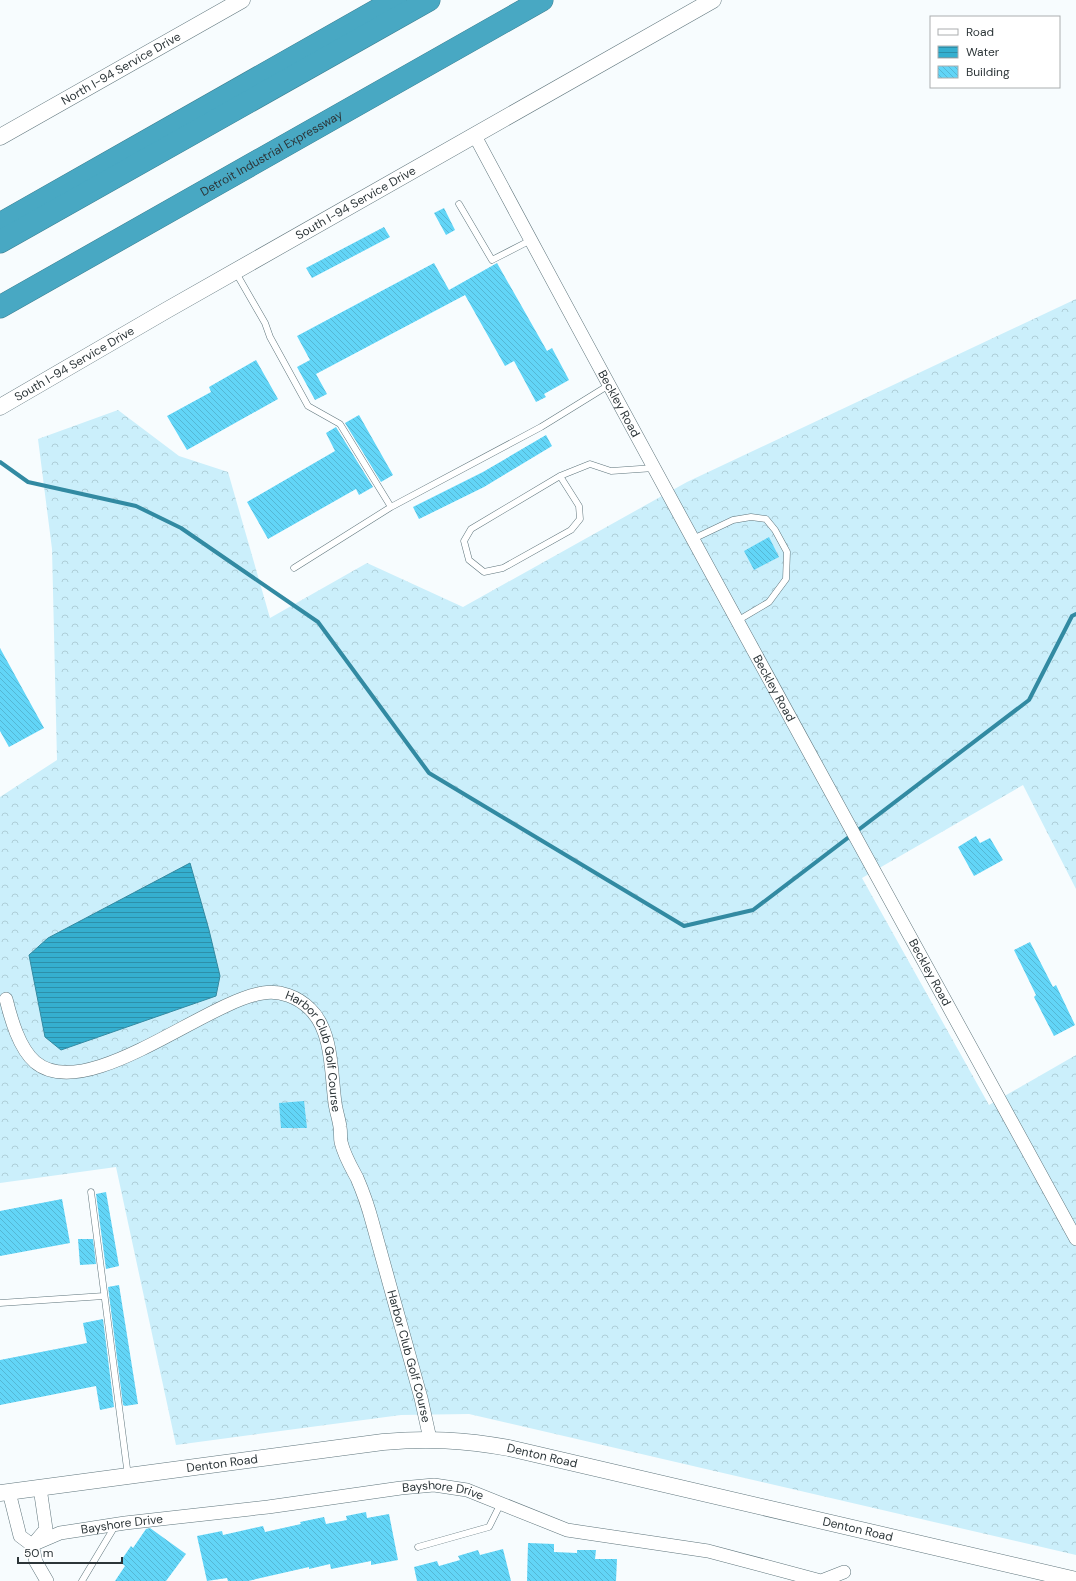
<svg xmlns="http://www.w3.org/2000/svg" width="1076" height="1581" font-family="'DM Sans',sans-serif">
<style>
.forest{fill:url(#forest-crowns)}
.water{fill:url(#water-rules);stroke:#328aa2}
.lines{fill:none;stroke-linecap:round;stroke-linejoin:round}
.stream{stroke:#328aa2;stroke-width:4}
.building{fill:url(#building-back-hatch)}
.service-casing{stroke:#5f757c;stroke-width:7}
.minor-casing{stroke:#5f757c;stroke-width:14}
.tertiary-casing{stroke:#5f757c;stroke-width:17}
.motorway-casing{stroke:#3e8092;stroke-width:23}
.service{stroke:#fff;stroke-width:6}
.minor{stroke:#fff;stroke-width:13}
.tertiary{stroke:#fff;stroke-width:16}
.motorway{stroke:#48a8c3;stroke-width:22}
.labels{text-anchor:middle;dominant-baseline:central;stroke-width:3;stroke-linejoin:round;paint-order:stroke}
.street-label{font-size:12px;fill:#2c3538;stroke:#fff}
</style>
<defs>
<pattern id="forest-crowns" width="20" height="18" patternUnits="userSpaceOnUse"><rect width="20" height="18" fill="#cbeffb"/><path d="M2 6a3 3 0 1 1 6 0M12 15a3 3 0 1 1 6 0" fill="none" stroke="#aeced8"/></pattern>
<pattern id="water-rules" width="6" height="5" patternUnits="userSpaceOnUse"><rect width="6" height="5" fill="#35afcf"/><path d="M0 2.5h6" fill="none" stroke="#2d8fa9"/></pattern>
<pattern id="building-back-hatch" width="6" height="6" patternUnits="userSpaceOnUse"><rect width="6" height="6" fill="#62d5f7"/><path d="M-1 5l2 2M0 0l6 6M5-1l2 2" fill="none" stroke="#55b7d4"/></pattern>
</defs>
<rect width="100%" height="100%" fill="#f7fcfe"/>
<path class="forest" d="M1076 299V889L1023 785 862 878 989 1105 1076 1055V1555L469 1414 401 1415 176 1445 116 1167 0 1183V797L57 760 52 549 38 439 118 410 179 456 228 472 270 618 367 563 463 607 687 482Z"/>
<path class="water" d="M190 863 209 930 220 976 216 996 61 1050 45 1037 29 955 48 938Z"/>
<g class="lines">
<path class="stream" d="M0 462 28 482 136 506 181 528 318 622 429 773 684 926 753 910 1029 700 1072 616 1076 614"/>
</g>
<path class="building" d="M444 208 455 230 446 235 434 213Z
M384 227 390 237 312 278 306 268Z
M434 263 449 290 497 263 547 351 552 348 569 380 544 394 546 397 536 402 514 361 505 366 465 295 316 374 327 394 315 400 297 367 310 360 297 336Z
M256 360 278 399 187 450 167 416 211 392 209 387Z
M359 415 393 475 381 482 345 423Z
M336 427 373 487 359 495 356 489 268 539 247 502 335 451 326 433Z
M546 435 552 446 484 487 419 519 413 507 483 472Z
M769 537 779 557 754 570 744 551Z
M0 648 44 728 9 747 0 731Z
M976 836 980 843 990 838 1003 860 974 876 958 847Z
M1030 942 1053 987 1056 985 1075 1025 1054 1036 1034 997 1036 995 1014 950Z
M304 1101 307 1128H281L279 1103Z
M106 1192 119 1266 106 1269 96 1194Z
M62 1199 70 1243 0 1256V1211Z
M78 1239H93L96 1264 80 1265Z
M119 1285 138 1404 125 1406 123 1405 108 1287Z
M103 1319 114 1407 100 1410 96 1386 0 1405V1360L87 1343 83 1323Z
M366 1512 367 1518 389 1514 398 1560 371 1565V1561L331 1569 330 1564 309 1569V1567L248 1581H228L227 1578 207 1581 197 1536 222 1531 223 1535 263 1526 265 1532 301 1524 300 1522 324 1517 326 1524 347 1520 346 1516Z
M150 1528 186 1554 166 1581H115L125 1566 120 1562 131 1546 133 1548 146 1529Z
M528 1543 554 1544V1552L577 1553V1550H596L595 1559H617L616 1581H527Z
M503 1549 511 1581H417L414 1567 437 1561 439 1566 460 1560 458 1556 478 1550 480 1555Z"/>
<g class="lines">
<g class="service-casing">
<path id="service" d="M459 204 492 260 531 240
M235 271 265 323 270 337 308 406 340 424 391 507
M560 476 579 506 580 519 571 530 503 568 484 572 469 560 464 541 471 529 560 476 590 464 611 471 654 468
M693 539 733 520 751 517 766 519 775 530 787 552 786 579 769 602 737 621
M294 568 391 507 541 427 609 385
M91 1192 128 1476
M0 1303 104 1296
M418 1547 489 1527 501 1503
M82 1581 115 1526"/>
</g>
<g class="minor-casing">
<g id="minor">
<path id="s1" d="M475 136C672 505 875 872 1076 1239"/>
<path id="s2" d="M6 999C11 1019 19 1048 35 1062 86 1105 206 1001 263 993 280 990 298 997 310 1009 333 1031 331 1074 335 1103 336 1111 339 1119 340 1127 341 1132 340 1137 341 1142 344 1155 351 1167 357 1178 363 1192 368 1206 372 1221L421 1398 430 1439"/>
<path d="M9 1492 20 1536 32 1545 36 1562 47 1581"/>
<path d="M35 1542 46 1529 40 1488"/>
<path id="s3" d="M32 1545 60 1533 125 1523 268 1507 401 1488 434 1485 467 1490 567 1530 708 1551 821 1581 844 1572"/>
</g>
</g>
<g class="tertiary-casing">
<g id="tertiary">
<path id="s4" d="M0 137 242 0"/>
<path id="s5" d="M0 407 167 310 713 0"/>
<path id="s6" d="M0 1493 383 1442C428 1438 464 1440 509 1448L1076 1580"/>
</g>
</g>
<g class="motorway-casing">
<g id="motorway">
<path d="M0 224 395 0"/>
<path d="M0 242 429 0"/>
<path id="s7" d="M0 307 542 0"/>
</g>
</g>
<use href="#service" class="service"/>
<use href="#minor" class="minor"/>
<use href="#tertiary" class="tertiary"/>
<use href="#motorway" class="motorway"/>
</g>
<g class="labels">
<g class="street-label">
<text stroke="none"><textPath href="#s4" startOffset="139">North I-94 Service Drive</textPath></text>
<text stroke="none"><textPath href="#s7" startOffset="312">Detroit Industrial Expressway</textPath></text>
<text stroke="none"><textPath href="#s5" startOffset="410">South I-94 Service Drive</textPath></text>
<text stroke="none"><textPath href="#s5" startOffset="86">South I-94 Service Drive</textPath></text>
<text stroke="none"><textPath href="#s1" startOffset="304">Beckley Road</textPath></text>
<text stroke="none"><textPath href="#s1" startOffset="628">Beckley Road</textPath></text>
<text stroke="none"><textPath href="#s1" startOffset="952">Beckley Road</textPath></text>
<text stroke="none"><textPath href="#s2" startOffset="409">Harbor Club Golf Course</textPath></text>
<text stroke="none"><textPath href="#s2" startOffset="733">Harbor Club Golf Course</textPath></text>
<text stroke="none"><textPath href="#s6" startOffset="547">Denton Road</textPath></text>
<text stroke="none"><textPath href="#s6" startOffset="224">Denton Road</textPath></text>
<text stroke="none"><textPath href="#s3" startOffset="417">Bayshore Drive</textPath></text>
<text stroke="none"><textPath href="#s3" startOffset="93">Bayshore Drive</textPath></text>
<text stroke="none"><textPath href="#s6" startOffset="871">Denton Road</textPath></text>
</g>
</g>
<rect x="930" y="16" width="130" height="72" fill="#ffffff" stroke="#abaeaf"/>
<rect x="938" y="29" width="20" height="6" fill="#ffffff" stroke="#abaeaf"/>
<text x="966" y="36" font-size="12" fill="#2c3538">Road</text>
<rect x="938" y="46" width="20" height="12" fill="url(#water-rules)" stroke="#abaeaf"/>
<text x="966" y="56" font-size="12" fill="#2c3538">Water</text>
<rect x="938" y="66" width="20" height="12" fill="url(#building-back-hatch)" stroke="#abaeaf"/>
<text x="966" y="76" font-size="12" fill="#2c3538">Building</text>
<path d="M18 1557v6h104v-6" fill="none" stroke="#2c3538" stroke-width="2"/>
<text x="24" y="1557" font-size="12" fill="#2c3538" stroke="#ffffff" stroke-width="3" paint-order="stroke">50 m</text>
</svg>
